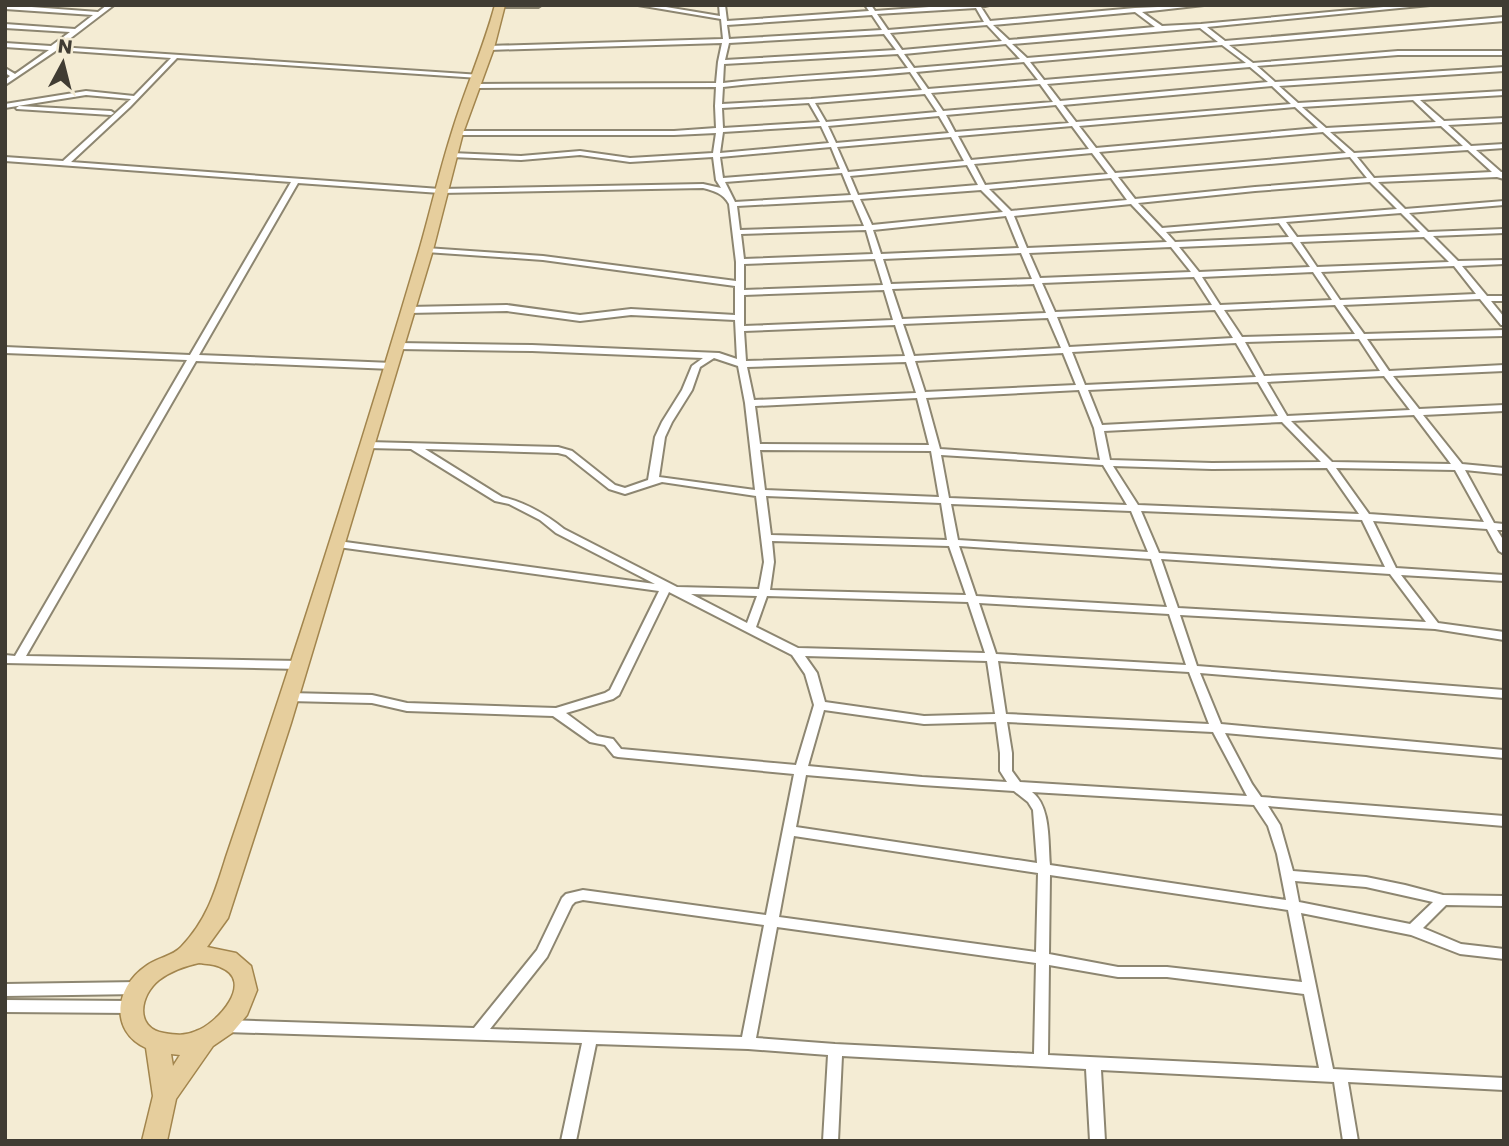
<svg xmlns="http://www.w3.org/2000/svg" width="1509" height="1146" font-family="Poppins,sans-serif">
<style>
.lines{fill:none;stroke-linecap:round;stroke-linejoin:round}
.street-casing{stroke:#8d8671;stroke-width:4}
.primary-casing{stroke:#a2854d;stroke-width:3}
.street{fill:#fff;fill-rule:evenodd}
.primary{fill:#e6ce9d;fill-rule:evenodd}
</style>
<rect width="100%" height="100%" fill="#f4ecd4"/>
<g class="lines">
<g class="street-casing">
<path id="street" d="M5 5 98 12 107 5H114L59 47 481 75 482 76 479 78 177 58 130 107 71 162 440 189 703 184 721 188 716 180 713 157 630 162 580 155 521 160 451 157 447 155 451 153 521 156 580 151 630 158 713 153 716 133 674 135H457L454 133 457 131H674L716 128 715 106 716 87 476 88 473 86 476 84 716 83 718 62 722 43 489 50 486 48 489 46 723 39 721 19 638 5H654L720 16 719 5H725L727 21 869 11 865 5H871L875 11 956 5H989L981 7 990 21 1135 8 1204 5 1142 12 1162 26 1201 24 1405 5H1430L1207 27 1225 41 1504 17V21L1229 45 1253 63 1398 51H1504V55H1398L1257 66 1275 82 1504 67V71L1279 86 1298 103 1504 91V95L1420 100 1444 121 1504 118V122L1448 125 1471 146 1504 144V148L1476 150 1501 172H1504V179L1497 177 1378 182 1405 209 1504 201V205L1409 213 1428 232 1504 229V233L1433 236 1458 261 1504 260V264L1462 266 1487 296H1504V301H1491L1504 317V325H1501L1480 299 1343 305 1364 334 1504 330V336L1367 339 1389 371 1504 365V371L1393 376 1419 409 1504 405V411L1423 415 1462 464 1504 468V474L1465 470 1494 523 1504 524V530H1497L1504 541V554L1499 551 1487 529 1373 521 1396 568 1504 575V581L1401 575 1438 623 1504 632V640L1435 629 1180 615 1197 666 1504 690V698L1200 673 1221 724 1504 750V758L1225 733 1252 784 1261 797 1504 816V826L1268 806 1280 825 1293 871 1366 877 1405 885 1443 895 1504 896V906L1446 905 1423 928 1461 944 1504 949V959L1460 954 1411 935 1301 913 1333 1069 1504 1078V1090L1348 1082 1358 1141H1343L1334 1082 1101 1070 1105 1141H1090L1086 1069 842 1056 838 1141H823L828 1055 748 1049 596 1044 576 1141H561L582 1043 226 1032 221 1030 219 1026 221 1022 226 1020 474 1028 537 950 562 898 566 894 583 890 766 915 794 774 618 757 614 756 605 745 590 742 553 716 407 711 372 703 289 701 285 700 283 697 285 694 289 693 372 695 407 703 556 708 605 693 610 690 659 591 338 547 333 544 338 541 655 584 556 533 540 520 509 504 495 501 411 449 368 448 363 445 368 442 558 447 572 451 615 485 625 488 648 480 655 437 662 422 682 390 692 366 703 358 532 351 398 349 394 346 398 343 532 345 719 353 737 359 735 320 631 315 580 321 507 311 408 313 404 310 408 307 507 305 580 315 631 309 735 315V286L543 260 426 252 422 250 426 248 543 256 736 281V262L729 204C723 193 714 191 703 188L440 193 298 183 199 355 392 363 396 366 392 369 196 361 26 656 300 661 306 665 300 669 5 663V655L15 656 187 360 5 353V347L190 355 291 182 5 161V157L63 161 131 99 86 95 5 108V104L86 91 134 96 171 58 57 50 5 85V80L10 76 5 73V68L15 74 49 50 5 47V43L51 46 70 32 5 28V24L75 29 93 15 5 9ZM976 8 984 22 888 30 877 14ZM1135 12 1155 27 1009 40 993 25ZM872 15 882 30 729 39 727 25ZM987 25 1002 41 902 50 890 33ZM1200 28 1218 42 1027 58 1012 44ZM884 34 896 50 725 60 729 43ZM1006 44 1020 59 914 68 904 54ZM1222 45 1246 63 1044 80 1030 62ZM898 54 908 68C846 74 785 76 723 83L724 64ZM1024 62 1038 80 928 89 916 72ZM1250 67 1268 82 1060 101 1047 84ZM910 72 922 90 811 99 722 104 723 87C785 80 847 78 910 72ZM1040 84 1053 102 943 111 931 93ZM1272 86 1291 104 1076 122 1063 105ZM925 94 937 112 826 122 815 103ZM1413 100 1436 122 1326 128 1302 107ZM809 103 820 122 723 128 722 108ZM1056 105 1069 123 955 132 946 115ZM1295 107 1318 128 1096 148 1079 126ZM939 116 949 133 836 143 828 126ZM821 126 829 143 720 153 723 132ZM1072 126 1089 149 971 160 958 136ZM1441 126 1463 146 1354 153 1330 132ZM1323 132 1346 153 1115 173 1099 152ZM951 137 964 161 848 172 837 147ZM831 147 840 169 723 178 720 157ZM1468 150 1492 172 1374 178 1357 157ZM1092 153 1108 174 985 185 974 164ZM1350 157 1367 178 1255 187 1135 199 1118 177ZM967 165 978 185 858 195 850 176ZM842 173 851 195 735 202 725 182ZM1111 178 1127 200 1011 211 989 189ZM1370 182 1397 209 1162 228 1138 203 1255 191ZM981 190 1003 212 872 225 860 199ZM853 200 864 226 740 230 737 206ZM1131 204 1167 242 1027 248 1014 216ZM1401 213 1420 232 1297 237 1286 222ZM1006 216 1019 248 881 254 873 230ZM1279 223 1289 237 1175 242 1166 232ZM866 230 873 254 744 259 741 234ZM1424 237 1449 262 1317 267 1300 242ZM1292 242 1310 267 1199 272 1179 247ZM1171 247 1191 272 1040 278 1029 253ZM1021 253 1032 279 891 284 883 259ZM875 259 883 285 744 290V264ZM1454 266 1476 294 1340 300 1321 272ZM1313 272 1332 300 1220 305 1202 277ZM1194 277 1212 305 1055 312 1042 283ZM1034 284 1046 313 902 319 892 289ZM884 290 893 320 744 326V295ZM1335 305 1355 334 1242 337 1224 310ZM1215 310 1233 338 1069 347 1057 317ZM1048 318 1061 348 914 356 903 324ZM895 325 905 356 746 361 744 331ZM1359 339 1380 371 1264 376 1245 342ZM1236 343 1256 377 1085 385 1072 352ZM1063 353 1076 385 925 392 915 361ZM714 358 738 366 745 403 755 490 659 477 665 437 672 422 692 390 700 367ZM906 362 916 393 754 400 747 367ZM1384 376 1410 410 1287 416 1267 382ZM1258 382 1278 416 1102 425 1088 390ZM1079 390 1094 428 1100 460 940 449 926 398ZM917 398 929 445 760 444 755 406ZM1414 415 1451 464 1332 462 1291 421ZM1282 422 1321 462 1212 463 1110 460 1104 431ZM425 449 558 453 566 455 609 489 625 494 662 482 756 496 764 562 759 589 677 587 564 529C545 514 525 502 502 497ZM760 450 931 451 939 497 765 490ZM941 455 1103 465 1127 505 949 498ZM1113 466 1212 469 1327 468 1359 514 1138 505ZM1336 468 1455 470 1484 522 1369 514ZM766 496 941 503 947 540 771 535ZM951 504 1131 511 1148 552 958 540ZM1141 511 1362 520 1385 567 1159 553ZM772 541 949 546 966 595 770 590 774 562ZM959 546 1151 559 1167 607 976 596ZM1161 559 1390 574 1426 622 1178 608ZM669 592 792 655 805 674 814 705 796 765 621 749 613 739 597 736 566 713 613 699 619 695ZM691 594 757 596 747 623ZM767 596 968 602 985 653 798 648 756 627ZM979 603 1169 614 1186 665 996 654ZM805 656 987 661 995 714 924 716 825 702 817 673ZM998 661 1189 672 1209 724 1006 714ZM824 710 924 724 996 722 1000 753V771L1007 782 922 777 808 766ZM1007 722 1213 732 1247 796 1020 782 1012 771V753ZM806 775 922 785 1014 791 1028 802 1033 810 1037 863 796 827ZM1032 792 1254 805 1268 826 1277 854 1286 900 1050 865C1048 843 1051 806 1032 792ZM794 836 1038 873 1036 952 779 917ZM1050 875 1288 910 1302 982 1167 967H1118L1049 954ZM1295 881 1366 887 1433 902 1410 924 1299 902ZM583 900 764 925 742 1037 490 1029 547 957 572 905 575 902ZM777 927 1036 963 1034 1054 835 1044 756 1038ZM1049 965 1118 977H1167L1304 994 1319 1068 1048 1055Z
M497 5H541L538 7H500Z
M19 106 111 111 114 113 111 115 17 109 16 108Z
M139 982 144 984 146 988 144 992 139 994 5 996V984Z
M5 1000 131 1001 136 1003 138 1007 136 1011 131 1013 5 1012Z"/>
</g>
<g class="primary-casing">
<path id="primary" d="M495 5H505L494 48 463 133 433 250 291 723 228 918 207 947 236 953 251 966 257 990 247 1015 232 1033 213 1046 176 1099 167 1141H142L153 1096 146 1048C109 1031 115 987 146 966 156 958 173 956 181 947 207 920 215 892 226 857 294 656 359 454 419 251 430 213 439 173 451 135 464 91 483 50 495 5ZM199 963C206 964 214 964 220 967 256 981 217 1024 196 1031 185 1036 176 1035 164 1033 134 1028 140 995 159 980 171 971 185 966 199 963ZM171 1054 180 1055 173 1066Z"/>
</g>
<use href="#street" class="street"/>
<use href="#primary" class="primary"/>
</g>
<rect width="1509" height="1146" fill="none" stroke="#403c33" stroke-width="14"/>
<g transform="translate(63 63) rotate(7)" stroke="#f4ecd4" stroke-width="5" paint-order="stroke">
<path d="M0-5L12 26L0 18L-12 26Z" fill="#403c33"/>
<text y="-10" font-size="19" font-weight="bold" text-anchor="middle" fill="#403c33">N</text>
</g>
</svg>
